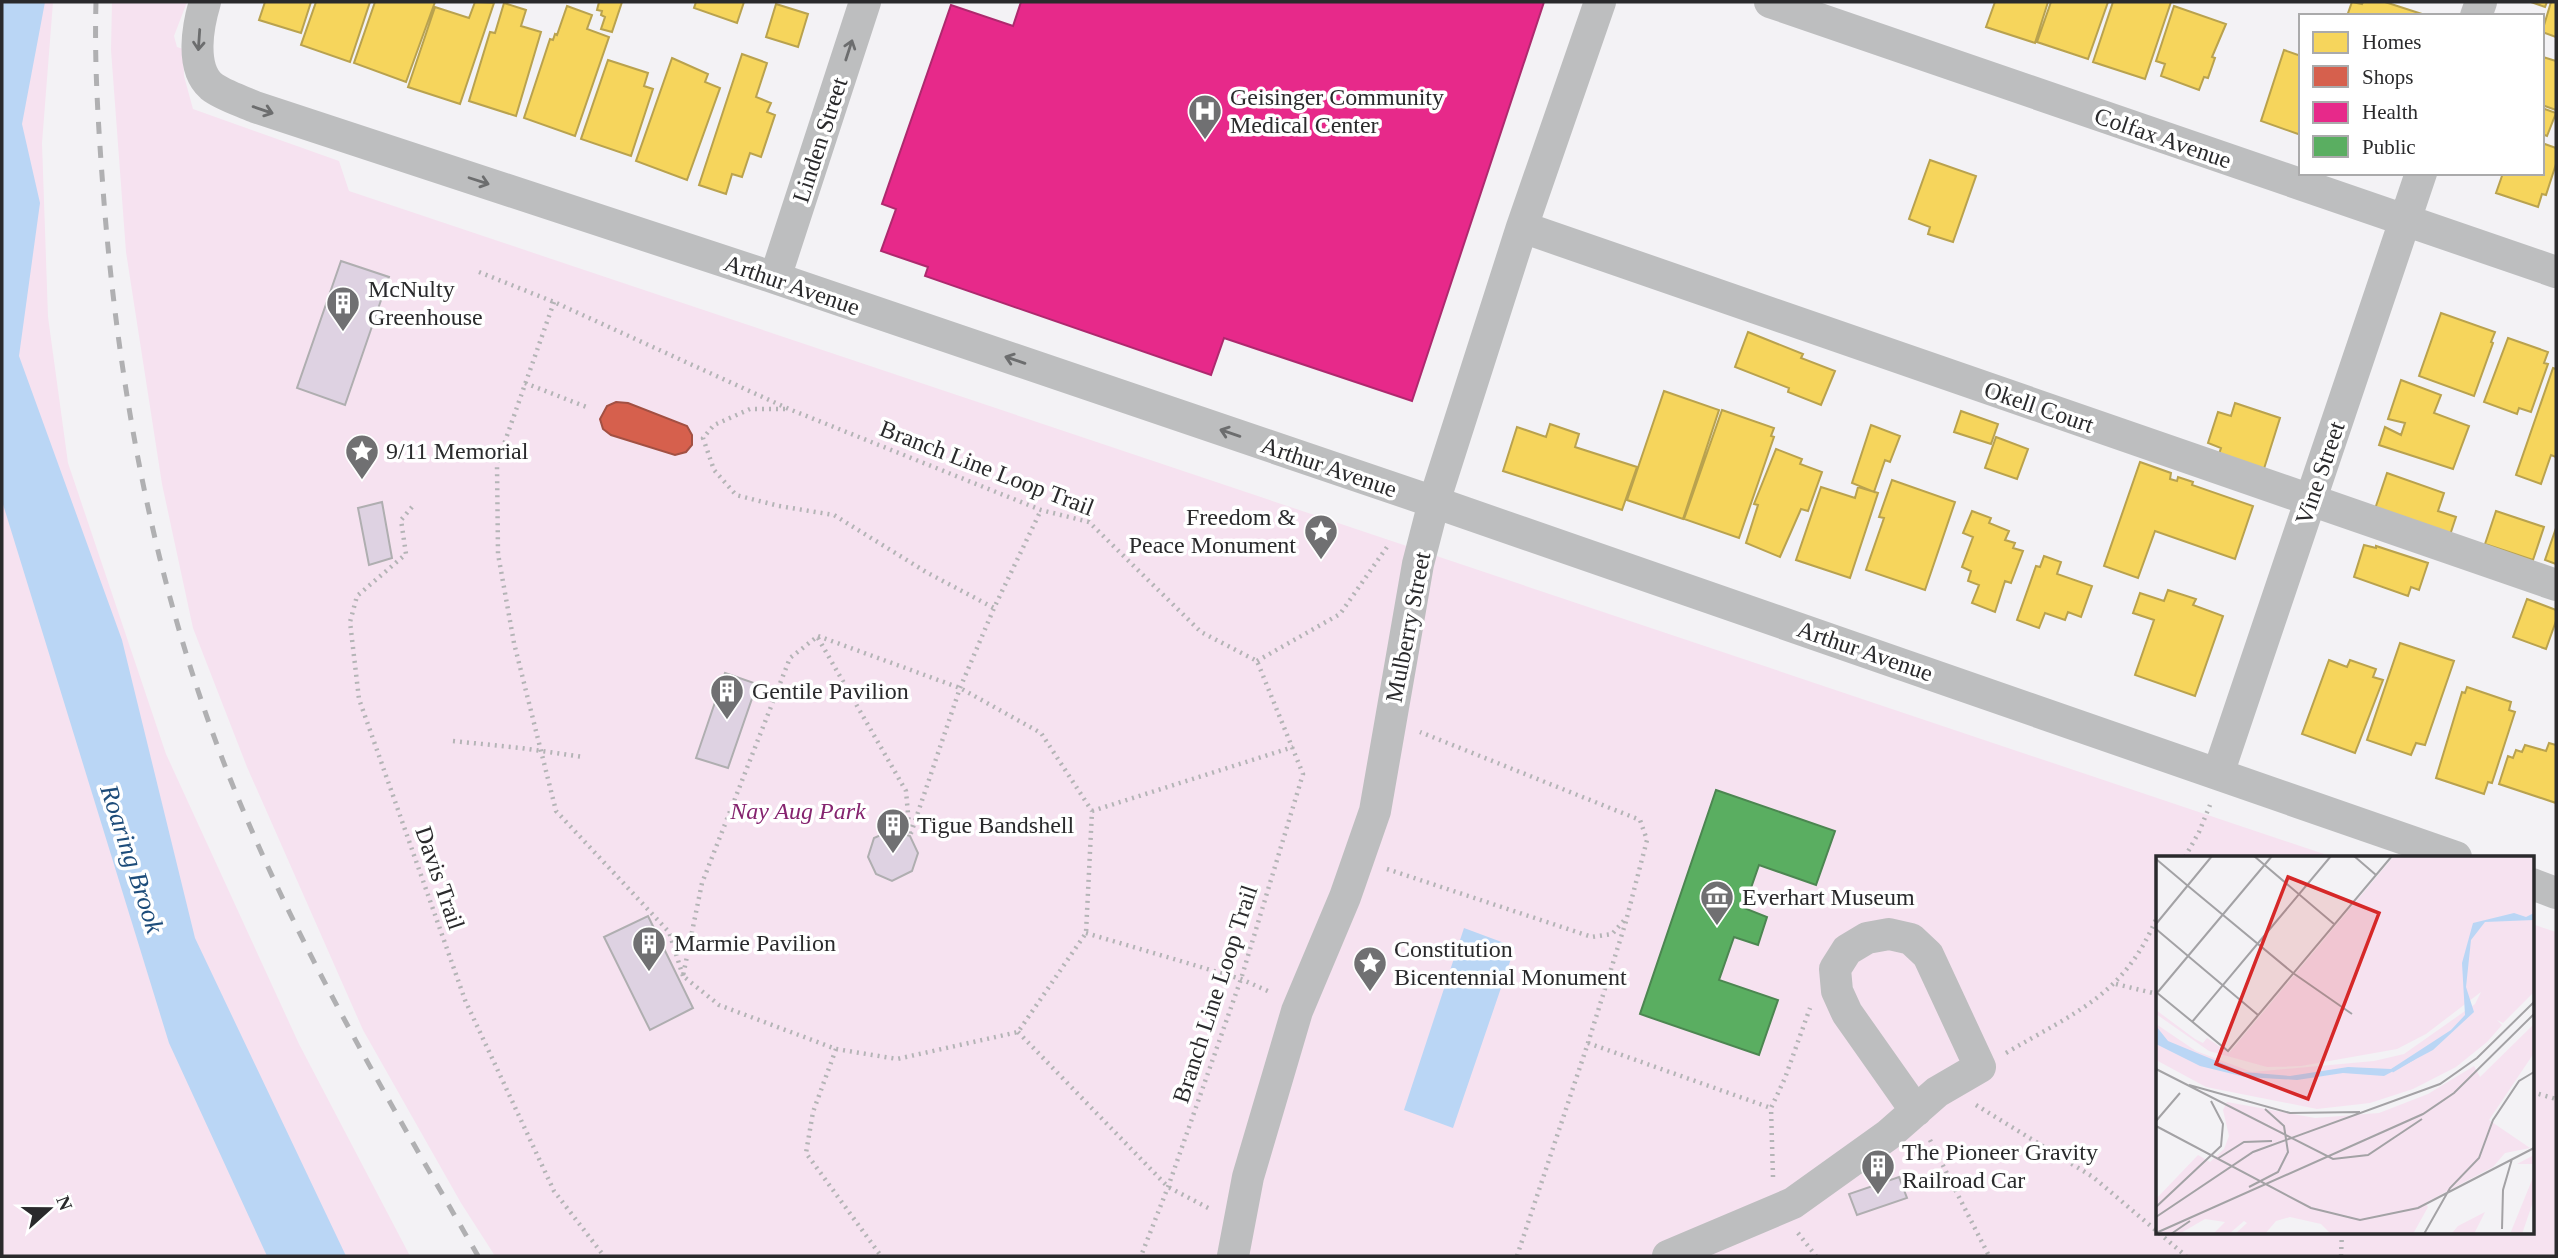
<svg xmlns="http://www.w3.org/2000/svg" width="2558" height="1258" font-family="'Times New Roman',serif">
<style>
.green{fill:#f6e2f0}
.water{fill:#bad6f5}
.homes{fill:#f6d55c;stroke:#b9a24e;stroke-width:2}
.shops{fill:#d6604d;stroke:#a25043;stroke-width:2}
.health{fill:#e7298a;stroke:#ae296e;stroke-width:2}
.public{fill:#5aae61;stroke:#4c8651;stroke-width:2}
.building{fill:#ded2e2;stroke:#afaeb0;stroke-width:2}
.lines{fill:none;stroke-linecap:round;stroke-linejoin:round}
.path{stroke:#b4b4b6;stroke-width:4.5;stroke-dasharray:2 5;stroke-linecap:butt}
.minor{stroke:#bdbebf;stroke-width:32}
.rail{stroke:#b0b0b2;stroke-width:5;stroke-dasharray:12 12;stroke-linecap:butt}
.oneway{stroke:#6c6d6e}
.labels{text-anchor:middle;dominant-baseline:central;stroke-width:7;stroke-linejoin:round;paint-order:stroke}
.poi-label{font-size:24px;fill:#2a2a2c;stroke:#fff;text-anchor:start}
.street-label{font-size:24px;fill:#2a2a2c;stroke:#fff}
.park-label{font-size:24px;font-style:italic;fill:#85246f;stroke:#fff}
.water-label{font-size:26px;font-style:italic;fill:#1d4c7a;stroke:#fff}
.inset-river{fill:none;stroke:#bad6f5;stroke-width:3.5}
.inset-road{fill:none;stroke:#a3a2a5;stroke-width:2}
.view{fill:#d62828;fill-opacity:0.15;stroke:#d62828;stroke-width:3.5}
.inset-edge{fill:none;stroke:#2a2a2c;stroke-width:3.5}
</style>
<rect width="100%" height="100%" fill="#f3f2f5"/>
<path class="green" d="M2 2H53L42 143 48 317 68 463 166 754 299 1044 410 1256H2Z
M112 2H187L174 36 177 47 183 49 184 76 193 109 339 161 349 191 2333 857H2157V1232H2532V924L2556 932V1256H495L461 1203 363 1030 247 767 193 628 162 484 126 252 111 50Z"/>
<path class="water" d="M2 2H45L22 124 40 203 19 356 122 640 195 938 346 1256H267L169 1043 2 501Z
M1464 928 1515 947 1453 1128 1404 1110Z"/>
<path class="homes" d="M265 2H311L301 33 259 20Z
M316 2H370L350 62 301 45Z
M375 2H435L406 82 354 63Z
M475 2 494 3 460 104 408 87 435 7 469 18Z
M599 2H622L612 32 601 29 605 17 601 15 602 11 597 10Z
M696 2H744L737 23 694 8Z
M1995 2H2048L2035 43 1986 27Z
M2051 2H2108L2088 59 2037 42Z
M2113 2H2171L2145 79 2093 62Z
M2352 2 2362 4 2363 2H2385L2422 14 2347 16Z
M2531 2H2547L2545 7Z
M2551 2H2556V37L2542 32Z
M504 3 526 10 521 26 541 32 516 116 469 101 490 32 495 33Z
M776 4 808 14 798 47 766 37Z
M567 6 592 15 587 29 609 37 575 136 524 118 550 39 553 40 555 34 557 35Z
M2174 6 2226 24 2212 57 2215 58 2208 78 2204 77 2199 90 2161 76 2165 64 2156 61Z
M2284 50 2301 56V135L2261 121Z
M742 54 767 63 756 97 771 103 767 112 775 115 761 157 750 153 742 177 732 174 726 194 699 185Z
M2543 57 2556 61V110L2542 105Z
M672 58 708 74 705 82 720 88 687 180 636 161Z
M608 60 648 73 644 86 653 89 631 156 581 139Z
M2542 108 2556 113 2547 136 2542 134Z
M2542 143 2556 148V164L2546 195 2542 194 2538 207 2496 193 2503 173H2542Z
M1930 160 1976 176 1953 242 1928 234 1930 227 1909 219Z
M2441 313 2495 332 2491 342 2493 343 2474 396 2419 376Z
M1748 332 1803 354 1801 358 1835 371 1821 405 1788 392 1789 388 1735 367Z
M2508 338 2548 352 2544 363 2548 364 2531 412 2519 408 2517 414 2484 402Z
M2553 368 2556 369V457L2551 455 2541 484 2516 475Z
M2401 380 2441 395 2434 413 2469 426 2453 469 2379 445 2385 427 2401 435 2405 423 2388 419Z
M1664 391 1719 410 1683 519 1627 500Z
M2235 403 2280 418 2262 475 2217 460 2221 448 2208 443 2218 412 2231 416Z
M1722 410 1774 428 1771 436 1774 437 1739 538 1684 519Z
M1961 411 1998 424 1991 444 1954 432Z
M1550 424 1579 434 1575 447 1637 467 1622 510 1503 471 1517 427 1546 437Z
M1871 425 1900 436 1890 462 1885 460 1874 492 1852 483Z
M1996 437 2028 449 2017 479 1985 468Z
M1776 449 1802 459 1800 464 1822 472 1808 511 1801 509 1780 557 1746 543 1758 505 1754 504Z
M2140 462 2171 473 2170 479 2177 481 2178 477 2193 482 2192 485 2253 506 2235 559 2155 531 2138 578 2104 566Z
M2387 473 2444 493 2438 511 2456 517 2447 544 2372 518Z
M1892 480 1955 502 1925 590 1866 570 1884 518 1879 517Z
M1821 487 1855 498 1858 487 1878 493 1850 578 1796 560Z
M1972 511 1991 518 1989 523 2009 531 2005 540 2015 543 2013 548 2023 551 2011 583 2005 581 1995 612 1972 603 1979 585 1968 581 1971 571 1962 567 1973 537 1963 533Z
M2496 511 2544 527 2533 560 2485 544Z
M2556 528V564L2545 560Z
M2364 545 2376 548V546L2428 563 2419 590 2411 587 2408 596 2354 577Z
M2044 556 2061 562 2057 574 2092 586 2081 617 2068 612 2065 620 2045 613 2039 628 2017 620 2036 566 2040 567Z
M2168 590 2196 599 2193 605 2223 616 2195 696 2135 675 2154 620 2133 613 2140 593 2164 601Z
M2527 599 2556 610V621L2546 649 2513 637Z
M2400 643 2454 661 2425 745 2416 743 2411 755 2367 740Z
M2329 660 2347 667 2350 660 2376 669 2373 677 2383 680 2355 753 2302 734Z
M2467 687 2511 702 2509 710 2515 712 2492 783 2488 782 2484 794 2436 778 2462 692 2465 693Z
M2549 743 2556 745V803L2499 784 2508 756 2513 758 2516 750 2522 752 2525 745 2546 751Z"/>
<path class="shops" d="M616 402 628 403 687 426 692 435V445L686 452 675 455 611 435 603 429 600 419 607 406Z"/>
<path class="health" d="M1021 2H1544L1412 401 1224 338 1211 375 925 276 928 267 881 251 896 209 882 204 951 5 1013 26Z"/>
<path class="public" d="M1716 790 1835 831 1816 885 1759 865 1744 908 1767 917 1758 945 1734 937 1719 980 1778 1000 1759 1055 1640 1014Z"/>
<path class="building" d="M341 261 389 277 345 405 297 388Z
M382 502 392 558 369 565 358 508Z
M725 673 757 684 728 768 696 758Z
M892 830 910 836 918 853 912 871 892 881 876 874 868 857 874 838Z
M648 916 693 1008 650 1030 604 937Z
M1899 1177 1907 1198 1857 1215 1849 1194Z"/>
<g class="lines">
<path class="path" d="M479 272 554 302 789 409 1041 510 1089 522 1201 632 1257 661 1303 774 1241 979 1168 1187 1141 1256
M554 302 497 464 498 554 514 643 556 811 669 932 683 976
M525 383 589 408
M785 409H750L714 425 703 438 714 470 736 495 779 506 834 515 926 572 994 608
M412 507 401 520 406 554 357 596 350 622 359 699 465 1000 554 1191 604 1256
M818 636 960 688 1041 733 1092 811 1086 933 1018 1032 897 1059 836 1049 719 1005 683 976 702 883 790 658Z
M818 638 906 791 910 836 960 688 994 608 1041 510
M1257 661 1340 614 1387 547
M453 741 521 748 583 757
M1092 811 1293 747
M2185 857 2199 832 2210 805
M1387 869 1592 937 1612 934 1627 917 1647 840 1640 820 1420 732
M1086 933 1241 979 1270 992
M2116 984 2157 994
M1018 1032 1168 1187 1212 1210
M1588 1043 1771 1108
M836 1049 813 1112 806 1153 881 1256
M2006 1053C2075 1012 2124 996 2157 917
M2532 1092 2556 1099
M1976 1105 2093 1177 2186 1256
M1930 1140 1989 1256
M1773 1177 1771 1108 1785 1078 1810 1008
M1798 1233 1816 1256
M1517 1256 1588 1043 1627 918
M2341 1256 2342 1232"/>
<path class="minor" d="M205 2C198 25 190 67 211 86 222 95 242 101 255 107L775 278 1434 502 2456 857
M1770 2 2556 272
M2476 16 2481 2
M1522 227 2556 585
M775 278 865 2
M2218 774 2421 173
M2532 884 2556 893
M1233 1256 1248 1177 1297 1011 1345 897 1375 811 1418 564 1434 502 1522 227 1600 2
M1668 1256 1793 1203 1888 1135 1937 1092 1980 1067 1928 955 1911 939 1889 934 1867 938 1847 950 1835 969 1837 991 1847 1013 1916 1111"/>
<path class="rail" d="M96 2C94 69 99 135 104 202 120 401 157 596 231 781 298 948 389 1101 478 1256"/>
</g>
<defs><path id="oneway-shaft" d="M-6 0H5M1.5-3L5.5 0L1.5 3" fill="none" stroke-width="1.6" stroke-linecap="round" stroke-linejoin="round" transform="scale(1.75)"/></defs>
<g class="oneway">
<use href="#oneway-shaft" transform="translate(199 40) rotate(94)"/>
<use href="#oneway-shaft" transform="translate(849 50) rotate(-72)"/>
<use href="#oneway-shaft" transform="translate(263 110) rotate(19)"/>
<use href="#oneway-shaft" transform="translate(479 181) rotate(18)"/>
<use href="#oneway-shaft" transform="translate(1015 360) rotate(-161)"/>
<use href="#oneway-shaft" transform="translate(1230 433) rotate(-161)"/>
</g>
<defs>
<g id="hospital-pin" transform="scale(1.75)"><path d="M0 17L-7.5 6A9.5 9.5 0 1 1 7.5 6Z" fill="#707072" stroke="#fff"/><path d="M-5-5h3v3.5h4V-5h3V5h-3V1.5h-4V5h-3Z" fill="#fff"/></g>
<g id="building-pin" transform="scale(1.75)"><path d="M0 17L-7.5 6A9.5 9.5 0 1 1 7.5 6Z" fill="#707072" stroke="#fff"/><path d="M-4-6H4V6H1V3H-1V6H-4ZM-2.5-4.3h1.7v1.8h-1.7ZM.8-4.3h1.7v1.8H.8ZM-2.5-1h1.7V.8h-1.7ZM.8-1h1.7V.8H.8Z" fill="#fff"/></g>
<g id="sight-pin" transform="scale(1.75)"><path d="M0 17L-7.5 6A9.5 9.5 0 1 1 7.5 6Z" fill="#707072" stroke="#fff"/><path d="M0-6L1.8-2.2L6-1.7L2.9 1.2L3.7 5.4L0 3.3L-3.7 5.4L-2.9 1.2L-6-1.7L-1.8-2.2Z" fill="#fff"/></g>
<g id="museum-pin" transform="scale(1.75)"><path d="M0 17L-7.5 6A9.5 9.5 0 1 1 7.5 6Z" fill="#707072" stroke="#fff"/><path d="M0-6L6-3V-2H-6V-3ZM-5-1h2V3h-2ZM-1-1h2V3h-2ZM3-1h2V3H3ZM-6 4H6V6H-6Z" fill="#fff"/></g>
</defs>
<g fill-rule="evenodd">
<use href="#hospital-pin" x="1205" y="111"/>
<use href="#building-pin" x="343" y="303"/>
<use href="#sight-pin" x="362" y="451"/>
<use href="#sight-pin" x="1321" y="531"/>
<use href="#building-pin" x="727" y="691"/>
<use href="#building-pin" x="893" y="825"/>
<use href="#museum-pin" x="1717" y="897"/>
<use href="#building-pin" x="649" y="943"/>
<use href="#sight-pin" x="1370" y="963"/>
<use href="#building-pin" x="1878" y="1166"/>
</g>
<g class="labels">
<g class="poi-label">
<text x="1230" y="97">Geisinger Community<tspan x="1230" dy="28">Medical Center</tspan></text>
<text x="368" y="289">McNulty<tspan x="368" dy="28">Greenhouse</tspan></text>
<text x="386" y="451">9/11 Memorial</text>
<text x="1296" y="517" text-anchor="end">Freedom &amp;<tspan x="1296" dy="28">Peace Monument</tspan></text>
<text x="752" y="691">Gentile Pavilion</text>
<text x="917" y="825">Tigue Bandshell</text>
<text x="1742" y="897">Everhart Museum</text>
<text x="674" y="943">Marmie Pavilion</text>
<text x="1394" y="949">Constitution<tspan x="1394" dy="28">Bicentennial Monument</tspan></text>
<text x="1902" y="1152">The Pioneer Gravity<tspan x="1902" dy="28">Railroad Car</tspan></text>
</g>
<g class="street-label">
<text transform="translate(2163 138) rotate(19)">Colfax Avenue</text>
<text transform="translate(820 140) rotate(-72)">Linden Street</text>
<text transform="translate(792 285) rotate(19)">Arthur Avenue</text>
<text transform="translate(2039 407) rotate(19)">Okell Court</text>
<text transform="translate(1329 467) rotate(19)">Arthur Avenue</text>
<text transform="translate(987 468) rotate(21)">Branch Line Loop Trail</text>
<text transform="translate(2320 473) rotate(-71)">Vine Street</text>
<text transform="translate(1408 627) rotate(-79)">Mulberry Street</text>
<text transform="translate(1865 651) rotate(19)">Arthur Avenue</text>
<text transform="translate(440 878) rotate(71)">Davis Trail</text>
<text transform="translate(1215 994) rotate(-72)">Branch Line Loop Trail</text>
</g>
<g class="park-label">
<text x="798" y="811">Nay Aug Park</text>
</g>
<g class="water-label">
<text transform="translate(132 859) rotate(72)">Roaring Brook</text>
</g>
</g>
<g transform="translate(2156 856)">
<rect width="378" height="378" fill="#f3f2f5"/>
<path d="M238 0H378V136L347 167 341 164 346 169 331 186 300 211 257 233 214 247 161 253 50 231 0 204V168L40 195 96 216 218 205 248 198 319 148 325 136 270 178 241 193 145 210 111 211 53 195 0 158V154L39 183 47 187 51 182 73 197ZM378 168V197L333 264 374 292 349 297 337 311 269 347 272 351 257 378H175L165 368 134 361 120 365 109 378H79L91 367 88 365 73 378H57L69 366 49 363 23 378H0V343L42 299 54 306 68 293 73 280 67 254 71 246 159 262 223 257 272 238 318 210 324 221ZM378 299V343L366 378H354L378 319 377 308H361ZM329 356 318 378 296 377 302 370Z" fill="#f6e2f0"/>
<path d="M358 57 370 61 378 57V64L329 66 315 84 310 131 318 156 277 194 228 220 187 217 141 224 89 221 44 210 0 188V170L12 185 87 216 134 220 192 211 235 213 295 174 309 159 306 107 317 67Z" fill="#bad6f5"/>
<path class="inset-river" d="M236 215 258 202"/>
<path class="inset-road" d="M98 0 178 68M198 0 220 19M0 3 32 30M32 30 137 117 196 158M0 68 56 0M0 73 102 159M0 136 72 195 236 0M1 137 116 0M36 166 175 0M0 213 177 303 212 299 266 263M33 229 134 257 204 256M0 265 24 237M0 270 155 352 204 364 262 352 378 292M61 303 88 286 116 285M93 331 122 316 132 296 128 270 109 253M0 351 65 290 67 268 55 245M0 361 97 296 284 228 321 202 378 146M346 373 347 334 356 303M0 377 267 258 298 237 378 158M15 378 34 365M268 378 294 332 323 302 337 264 363 225 378 216"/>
<path class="view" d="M132 21 223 57 152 243 60 208Z"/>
<rect width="378" height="378" class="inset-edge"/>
</g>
<rect width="2558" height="1258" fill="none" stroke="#2a2a2c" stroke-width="7"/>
<rect x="2299" y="14" width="245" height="161" fill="#ffffff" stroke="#aaaaab" stroke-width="2"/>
<rect x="2313" y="32" width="35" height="21" fill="#f6d55c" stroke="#aaaaab" stroke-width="2"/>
<text x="2362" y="49" font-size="21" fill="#2a2a2c">Homes</text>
<rect x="2313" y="66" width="35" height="21" fill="#d6604d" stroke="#aaaaab" stroke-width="2"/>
<text x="2362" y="84" font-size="21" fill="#2a2a2c">Shops</text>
<rect x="2313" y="102" width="35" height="21" fill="#e7298a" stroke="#aaaaab" stroke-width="2"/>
<text x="2362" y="119" font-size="21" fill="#2a2a2c">Health</text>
<rect x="2313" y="136" width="35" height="21" fill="#5aae61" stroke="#aaaaab" stroke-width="2"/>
<text x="2362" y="154" font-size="21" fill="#2a2a2c">Public</text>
<g transform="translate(49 1209) rotate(69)" stroke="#ffffff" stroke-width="5" paint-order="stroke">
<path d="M0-5L12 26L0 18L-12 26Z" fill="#2a2a2c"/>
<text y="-10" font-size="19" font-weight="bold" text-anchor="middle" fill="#2a2a2c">N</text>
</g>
</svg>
